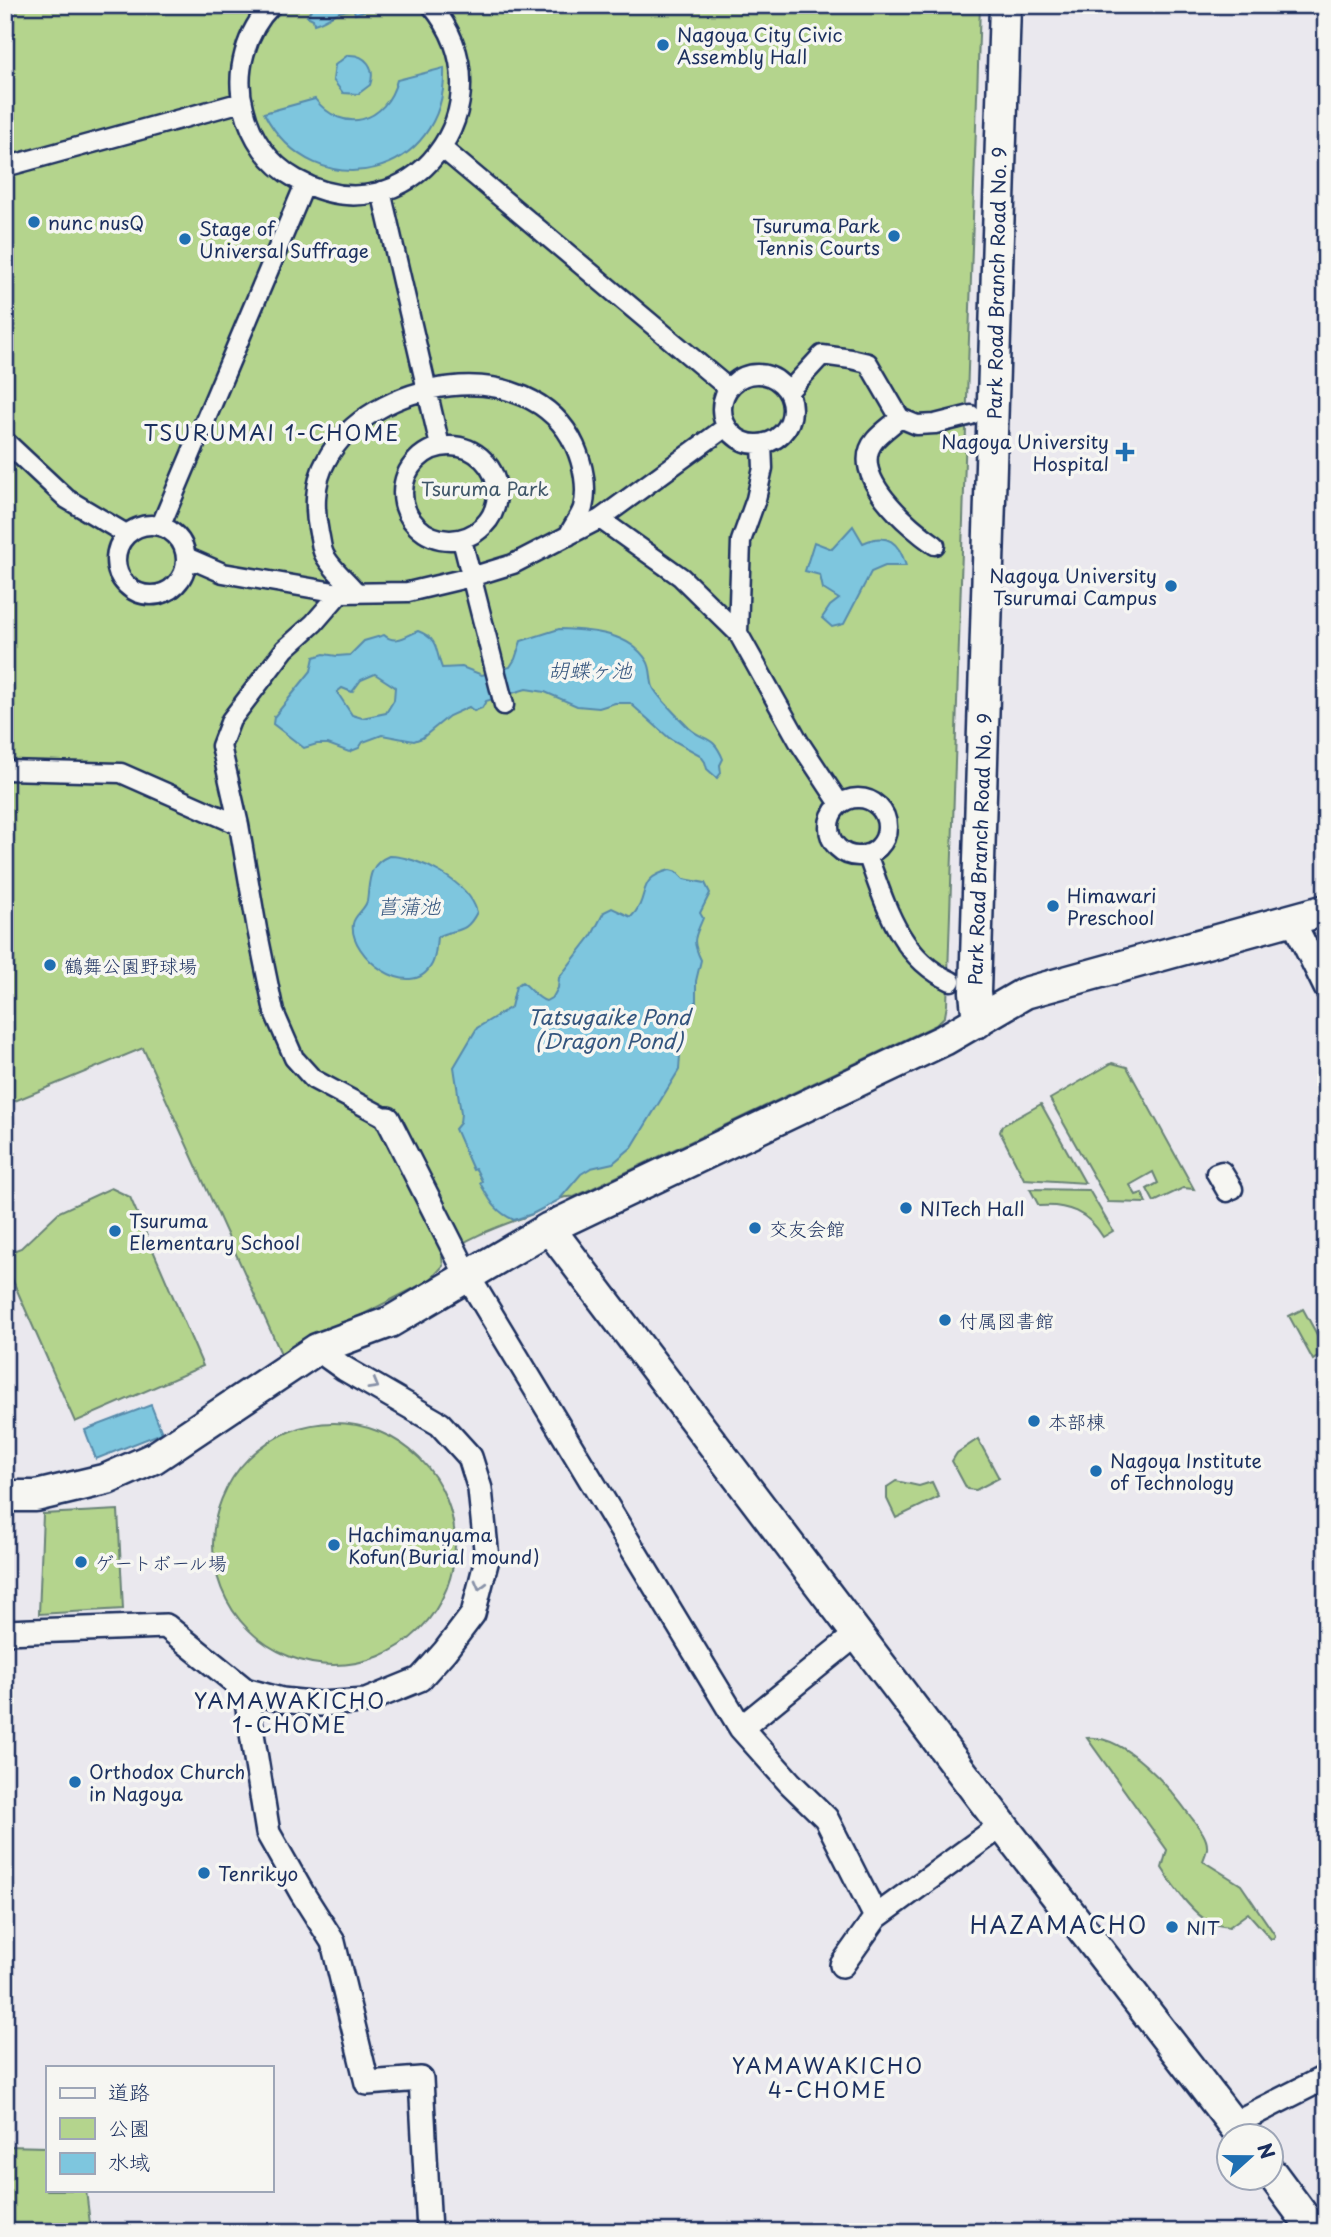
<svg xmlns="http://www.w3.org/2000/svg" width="1331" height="2237" font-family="'Playpen Sans','Klee One',sans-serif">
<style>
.green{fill:#b4d48d;stroke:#688276;stroke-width:2}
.water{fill:#7ec6de;stroke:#568aab;stroke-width:2;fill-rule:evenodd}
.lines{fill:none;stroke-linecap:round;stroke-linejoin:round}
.pedestrian-casing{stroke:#1b2f5e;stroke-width:23}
.minor-casing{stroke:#1b2f5e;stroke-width:28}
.tertiary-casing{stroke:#1b2f5e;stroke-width:35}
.pedestrian{stroke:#f6f6f2;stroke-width:18}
.minor{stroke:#f6f6f2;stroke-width:23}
.tertiary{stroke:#f6f6f2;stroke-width:30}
.oneway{stroke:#8892a8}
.poi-dot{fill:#1f6fb2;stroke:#f6f6f2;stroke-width:2.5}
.labels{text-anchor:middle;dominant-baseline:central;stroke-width:7;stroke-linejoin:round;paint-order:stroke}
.poi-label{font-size:19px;fill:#1b2f5e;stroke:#f6f6f2;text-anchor:start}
.street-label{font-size:19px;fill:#1b2f5e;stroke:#f6f6f2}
.park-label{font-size:19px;fill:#41586a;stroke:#f6f6f2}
.neighbourhood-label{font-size:21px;letter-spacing:2px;fill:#1b2f5e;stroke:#f6f6f2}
.water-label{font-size:21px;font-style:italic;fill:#34557e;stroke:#f6f6f2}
.quarter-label{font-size:23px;letter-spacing:2px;fill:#1b2f5e;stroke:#f6f6f2}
</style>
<rect width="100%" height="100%" fill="#eae8ee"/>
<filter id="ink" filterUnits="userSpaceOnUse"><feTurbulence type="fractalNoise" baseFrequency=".0143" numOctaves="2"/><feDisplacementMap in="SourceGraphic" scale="14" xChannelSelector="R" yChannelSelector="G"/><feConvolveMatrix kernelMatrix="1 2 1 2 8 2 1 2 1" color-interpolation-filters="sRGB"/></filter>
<g filter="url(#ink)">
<path class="green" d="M5 5H980L947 1005 945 1016 936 1025 574 1197C558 1194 544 1210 530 1215 498 1227 469 1236 442 1257L443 1266 430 1280 282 1356 143 1048 5 1105Z
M1112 1063 1127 1067 1194 1189 1183 1188 1154 1202 1147 1189 1158 1183 1153 1172 1130 1185 1136 1195 1142 1193 1146 1203 1108 1202 1050 1099Z
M1041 1104 1085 1183 1024 1179 1000 1132 1002 1126Z
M111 1188 130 1197 203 1366 75 1422 5 1263V1254L21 1248 59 1212Z
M1030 1189 1089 1190 1113 1231 1103 1237C1088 1212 1067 1204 1039 1206Z
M1303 1309 1326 1351 1313 1360 1289 1316Z
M213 1544a121 121 0 1 1 242 0a121 121 0 1 1-242 0Z
M978 1439 999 1478 976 1490 967 1489 952 1461 957 1453Z
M896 1481 919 1486 932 1482 939 1497 896 1518 887 1499V1487Z
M118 1510 123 1609 39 1614 43 1514Z
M1087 1738C1125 1734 1171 1789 1191 1817 1197 1825 1207 1836 1207 1846 1208 1850 1204 1857 1203 1861L1241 1885 1275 1935 1274 1938 1271 1939 1248 1913 1229 1927C1224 1926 1217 1926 1212 1923 1194 1916 1172 1885 1162 1868L1167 1850Z
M5 2146 47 2147V2190H86L91 2232H5Z"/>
<path class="water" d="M310 5H366L363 7 364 11 355 14 354 10C336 9 329 20 314 24L313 19 307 16 311 10Z
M348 55C366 54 376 68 370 85L358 94 343 93 333 80 335 65Z
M444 68C448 177 315 211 264 113L315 99C343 135 386 123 397 80Z
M853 526 863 543C888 532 899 542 906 566H885L871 572 844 624 832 627 822 618 830 606 839 599 823 589 820 575 805 571 814 542 832 549Z
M559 629C590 630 629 632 647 661 652 669 650 679 653 687 657 696 681 720 689 728 704 742 713 734 723 759L720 765 721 773 717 778 707 769 705 762 700 755 669 738 630 703H615L599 708 577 706 545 692 526 689 486 701 482 708 474 711 469 707 449 716 422 738 414 741 382 735 363 742 359 748 349 752 328 744H317L304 748 273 724 274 717 311 671 314 657 324 654 337 656 350 655 364 641 384 635C395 645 406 636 418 631 439 639 435 650 442 668L462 667 482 675 510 667 515 659 521 641ZM375 674 395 687 394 700 386 713 362 718 352 715 337 692 342 688 352 692 361 680Z
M389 856C418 856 469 882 477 912 465 936 456 927 437 937 436 945 436 957 432 964 411 1004 348 955 353 924 354 915 365 910 367 901 370 882 367 865 389 856Z
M670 870 677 872 684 879 705 883 710 893 700 913 703 918C695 938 691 939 701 960L696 981V1008L688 1014 687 1019 675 1020 680 1055 679 1070 632 1147 613 1163 591 1168 581 1174 559 1200 532 1214 514 1220C495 1212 490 1200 480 1183L482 1181 476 1169 473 1170 455 1129 460 1123 461 1113 454 1067 477 1028 511 1007 516 986 522 982C531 988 536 998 546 1001L553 997 558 988 559 978 592 935 604 912 612 908 631 917C652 896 634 879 670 870Z
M151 1405 162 1433 96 1459 85 1430Z"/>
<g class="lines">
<g class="pedestrian-casing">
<path id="pedestrian" d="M272 5C246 31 234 73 244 108 251 138 269 164 296 179 408 243 515 105 431 5
M442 148 728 388
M5 167 242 102
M381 191 440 446
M722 409a35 35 0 1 1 70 0a35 35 0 1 1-70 0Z
M788 392 822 355 851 359 868 363 900 418 917 425 935 424 971 415
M900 418C892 425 882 432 875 440 846 474 910 528 935 545
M5 441 67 499 126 534
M403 493a47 47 0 1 1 94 0a47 47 0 1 1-94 0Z
M600 519 681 577 738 633 799 742 840 804
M116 560a35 35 0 1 1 70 0a35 35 0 1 1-70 0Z
M161 525 305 184
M462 540 504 705
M186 557 223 573 340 593 408 592 471 577 513 564 600 519 726 427
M355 591C346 580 330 567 324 554 321 548 321 540 319 533 314 510 314 482 326 461 369 378 531 350 575 446 583 464 588 488 583 508 580 517 572 527 568 536
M340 593 314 623 285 649 231 720 221 746 239 825 257 929 274 1012 294 1058 313 1079 388 1119
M738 633 741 541 756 499 763 468 762 444
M5 770 121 773 239 825
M829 827a29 29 0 1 1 58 0a29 29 0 1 1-58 0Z
M867 854C885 903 899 958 951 981
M1227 1192 1216 1173 1222 1171 1233 1189"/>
</g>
<g class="minor-casing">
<path id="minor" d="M1292 919 1326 988
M388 1119 467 1275 741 1728 790 1783 826 1818 876 1917
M5 1632 166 1626 245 1690 282 1700 320 1704 366 1701 420 1679 445 1651 473 1614 487 1559 480 1489 470 1457 440 1424 345 1369 317 1349
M245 1690 268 1833 302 1893 333 1942 367 2083 421 2079 429 2232
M741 1728 858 1633
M842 1965 876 1917 1002 1825
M1233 2124 1326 2077"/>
</g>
<g class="tertiary-casing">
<path id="tertiary" d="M978 1022 975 992 1005 5
M549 1228 1002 1825 1242 2136
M5 1496H36L107 1479 154 1458 317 1349 390 1322 549 1228 944 1040 1025 993 1326 910
M1272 2174 1315 2232"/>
</g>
<use href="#pedestrian" class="pedestrian"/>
<use href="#minor" class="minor"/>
<use href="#tertiary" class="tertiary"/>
</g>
<defs><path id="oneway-chevron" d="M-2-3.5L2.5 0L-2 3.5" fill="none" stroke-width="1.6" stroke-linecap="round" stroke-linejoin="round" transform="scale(1.75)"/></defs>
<g class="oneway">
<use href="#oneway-chevron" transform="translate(374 1385) rotate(30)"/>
<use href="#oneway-chevron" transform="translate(480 1585) rotate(105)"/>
</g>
</g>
<g class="poi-dot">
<circle cx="663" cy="45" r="7"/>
<circle cx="34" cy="222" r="7"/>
<circle cx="894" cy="236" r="7"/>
<circle cx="185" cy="239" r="7"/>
<path d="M1121.5 441.5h7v7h7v7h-7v7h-7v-7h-7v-7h7z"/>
<circle cx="1171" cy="586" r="7"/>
<circle cx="1053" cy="906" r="7"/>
<circle cx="50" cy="965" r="7"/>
<circle cx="906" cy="1208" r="7"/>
<circle cx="755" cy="1228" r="7"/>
<circle cx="115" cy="1231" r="7"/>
<circle cx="945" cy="1320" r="7"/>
<circle cx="1034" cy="1421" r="7"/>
<circle cx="1096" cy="1471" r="7"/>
<circle cx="334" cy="1545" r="7"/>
<circle cx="81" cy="1562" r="7"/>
<circle cx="75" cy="1782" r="7"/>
<circle cx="204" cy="1873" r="7"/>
<circle cx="1172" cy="1927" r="7"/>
</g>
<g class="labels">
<g class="poi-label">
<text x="677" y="34">Nagoya City Civic<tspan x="677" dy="22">Assembly Hall</tspan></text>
<text x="48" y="222">nunc nusQ</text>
<text x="880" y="225" text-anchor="end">Tsuruma Park<tspan x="880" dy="22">Tennis Courts</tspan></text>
<text x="199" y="228">Stage of<tspan x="199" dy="22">Universal Suffrage</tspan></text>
<text x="1109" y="441" text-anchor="end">Nagoya University<tspan x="1109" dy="22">Hospital</tspan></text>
<text x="1157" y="575" text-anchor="end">Nagoya University<tspan x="1157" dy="22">Tsurumai Campus</tspan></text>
<text x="1067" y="895">Himawari<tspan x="1067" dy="22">Preschool</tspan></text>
<text x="64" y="965">鶴舞公園野球場</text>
<text x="920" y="1208">NITech Hall</text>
<text x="129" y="1220">Tsuruma<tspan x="129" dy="22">Elementary School</tspan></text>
<text x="769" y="1228">交友会館</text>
<text x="959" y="1320">付属図書館</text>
<text x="1048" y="1421">本部棟</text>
<text x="1110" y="1460">Nagoya Institute<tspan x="1110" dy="22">of Technology</tspan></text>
<text x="348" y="1534">Hachimanyama<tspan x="348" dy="22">Kofun(Burial mound)</tspan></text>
<text x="95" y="1562">ゲートボール場</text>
<text x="89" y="1771">Orthodox Church<tspan x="89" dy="22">in Nagoya</tspan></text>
<text x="218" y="1873">Tenrikyo</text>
<text x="1186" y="1927">NIT</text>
</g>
<g class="street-label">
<text transform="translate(996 283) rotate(-89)">Park Road Branch Road No. 9</text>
<text transform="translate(979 849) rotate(-88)">Park Road Branch Road No. 9</text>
</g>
<g class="park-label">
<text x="485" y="488">Tsuruma Park</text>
</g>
<g class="neighbourhood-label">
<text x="272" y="432">TSURUMAI 1-CHOME</text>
<text x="290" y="1700">YAMAWAKICHO<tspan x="290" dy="24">1-CHOME</tspan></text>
<text x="828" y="2065">YAMAWAKICHO<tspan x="828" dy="24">4-CHOME</tspan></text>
</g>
<g class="water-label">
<text x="590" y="669">胡蝶ヶ池</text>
<text x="409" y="905">菖蒲池</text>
<text x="609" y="1016">Tatsugaike Pond<tspan x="609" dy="24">(Dragon Pond)</tspan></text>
</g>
<g class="quarter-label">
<text x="1059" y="1924">HAZAMACHO</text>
</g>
</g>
<rect width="1331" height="2237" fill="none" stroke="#f6f6f2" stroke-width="28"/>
<rect x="14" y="14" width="1303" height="2209" fill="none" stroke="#1b2f5e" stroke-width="2.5" filter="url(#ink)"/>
<rect x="46" y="2066" width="228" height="126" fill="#f6f6f2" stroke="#9ea6b7" stroke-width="2"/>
<rect x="60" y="2088" width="35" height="10" fill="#f6f6f2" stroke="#9ea6b7" stroke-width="2"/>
<text x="108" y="2100" font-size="21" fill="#1b2f5e">道路</text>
<rect x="60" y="2118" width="35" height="21" fill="#b4d48d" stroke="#9ea6b7" stroke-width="2"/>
<text x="108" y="2136" font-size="21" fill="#1b2f5e">公園</text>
<rect x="60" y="2153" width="35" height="21" fill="#7ec6de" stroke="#9ea6b7" stroke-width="2"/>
<text x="108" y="2170" font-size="21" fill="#1b2f5e">水域</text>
<g transform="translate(1250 2157) rotate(69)"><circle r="33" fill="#f6f6f2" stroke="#9ea6b7" stroke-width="2"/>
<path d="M0-5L12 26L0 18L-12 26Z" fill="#1f6fb2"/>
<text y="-10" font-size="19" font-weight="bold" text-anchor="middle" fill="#1b2f5e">N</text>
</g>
</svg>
